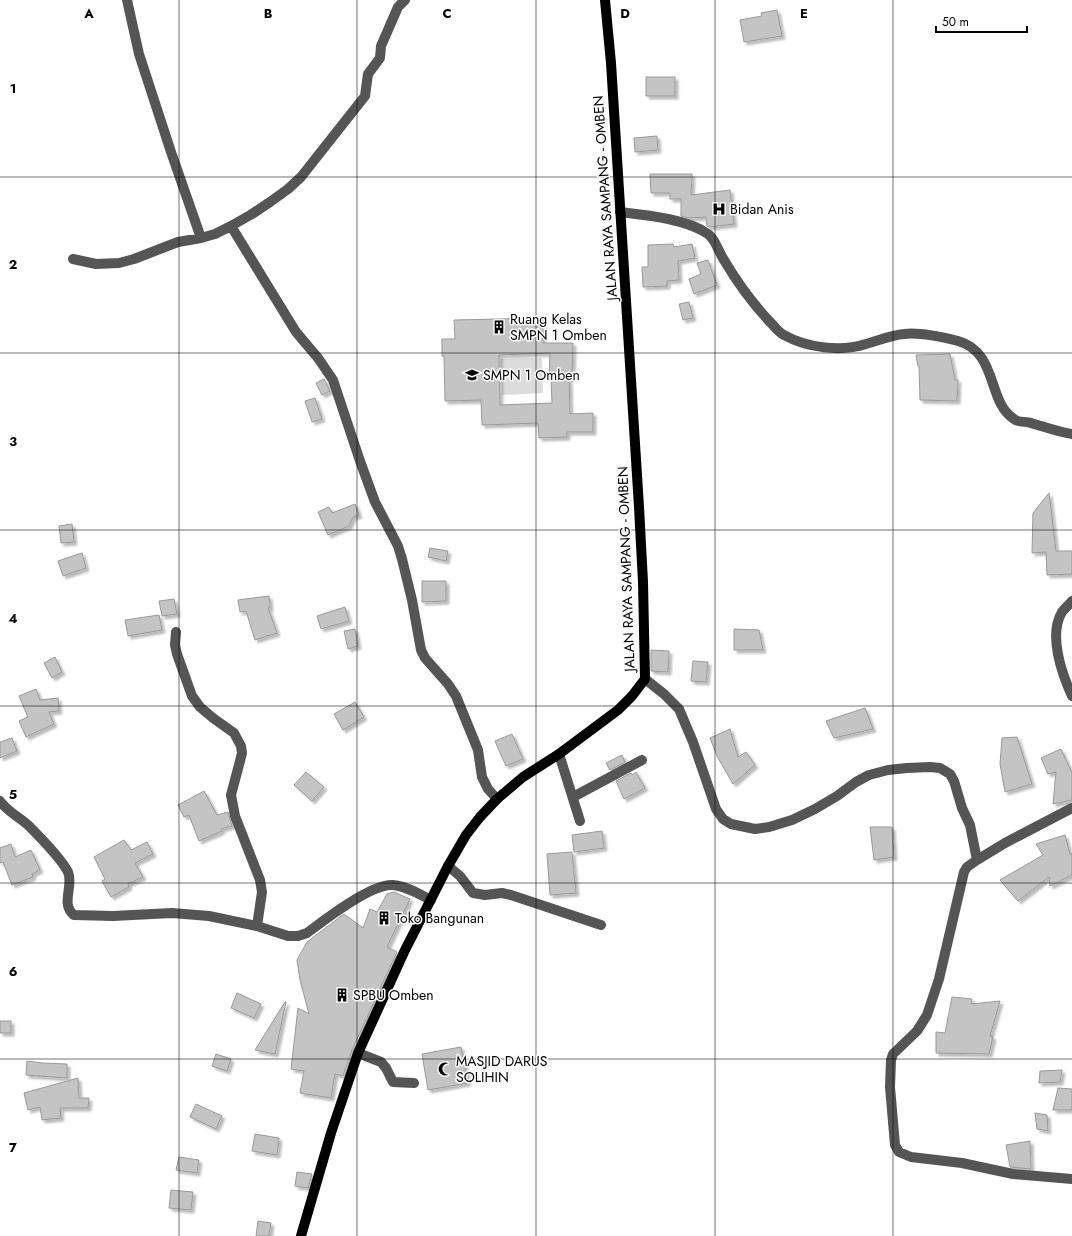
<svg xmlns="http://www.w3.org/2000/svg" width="1072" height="1236" font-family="Jost,sans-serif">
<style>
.green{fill:#dcdcdc}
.building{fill:#c4c4c4;stroke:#999;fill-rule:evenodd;filter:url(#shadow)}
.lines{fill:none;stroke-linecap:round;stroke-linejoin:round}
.minor{stroke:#555;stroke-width:10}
.major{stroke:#000;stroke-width:10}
.grid{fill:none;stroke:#000;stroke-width:1;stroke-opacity:0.55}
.labels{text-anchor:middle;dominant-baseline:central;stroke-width:3;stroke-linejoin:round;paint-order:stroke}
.street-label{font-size:14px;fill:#000;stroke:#fff}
.poi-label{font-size:14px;fill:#000;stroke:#fff;text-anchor:start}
.grid-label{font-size:13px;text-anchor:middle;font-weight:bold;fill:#000;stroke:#fff;stroke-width:3;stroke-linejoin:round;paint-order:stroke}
</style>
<defs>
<filter id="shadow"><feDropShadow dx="3" dy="3" stdDeviation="1" flood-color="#0004"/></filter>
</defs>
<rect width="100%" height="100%" fill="#fff"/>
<path class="green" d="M542 358 543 393 502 395 501 359Z"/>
<path class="building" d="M777 10 782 36 744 42 740 20 762 16 761 13Z
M646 77H675V96H646Z
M657 136 658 150 635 152 634 138Z
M650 174H692L691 195 730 190 734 224 709 227 707 226 706 217 690 218 681 216V199H670V193H651Z
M673 244 674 247 692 244 695 258 678 261 679 280 667 281V286L643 287 642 267H648V245Z
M708 260 717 285 694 294 689 279 701 274 697 263Z
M689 302 693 318 683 320 679 304Z
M543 318V343H573L572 378H569L570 414 593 413V432H567V437L539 438 538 423 482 425 481 400 445 401 444 356H442V339H455L454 320ZM550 353 549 378H551L552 403 500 405 499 355Z
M950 354 955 380H958L957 401 920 400 919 366H918L916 355Z
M324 379 330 391 322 395 316 383Z
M315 398 322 419 312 422 305 401Z
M1049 493 1056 551H1072V574L1047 575 1046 552 1032 553 1033 513Z
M355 504 359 515 353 517 349 526 328 535 318 512 329 507 332 513Z
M72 524 74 542 61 543 59 526Z
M430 548 448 551 446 561 428 557Z
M82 553 86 568 63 576 58 561Z
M422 581H446V601L422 602Z
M269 596 270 608H268L277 633 255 640 246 611 240 612 238 600Z
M174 599 177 614 162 616 159 601Z
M345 607 349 621 321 629 317 616Z
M159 615 162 630 128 636 125 620Z
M355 629 358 646 348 649 344 631Z
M734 629 759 630 763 650H734Z
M651 650 669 651 668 672 651 671Z
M55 657 62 672 52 678 44 663Z
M693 661 708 662 706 682 691 681Z
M36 689 40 700 58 698 59 711 49 712 54 724 26 737 19 721 28 717 19 696Z
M355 702 364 717 343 730 334 714Z
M865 708 873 729 834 738 826 721Z
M730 729 738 757 746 752 755 765 733 784 717 756 710 738Z
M512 734 523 759 506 766 495 741Z
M1017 737 1032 784 1005 792 1000 764 1002 738Z
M12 738 17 751 0 758V742Z
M1061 749 1072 773V800L1053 804 1056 772 1048 774 1041 758Z
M622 755 625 762 610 770 606 763Z
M306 772 324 787 312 801 294 785Z
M636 772 645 788 624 799 616 781 631 773 632 775Z
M204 791 217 815 228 812 232 826 221 829 222 831 199 841 189 815 184 817 178 805Z
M870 827H892L894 857 874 860Z
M602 831 604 848 574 852 572 835Z
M1065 835 1070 854 1072 853V875L1050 886 1049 877 1018 901 1000 880 1043 855 1036 844Z
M124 840 131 850 147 842 153 854 135 863 143 877 128 884 129 887 111 897 102 881 105 879 94 857Z
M11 844 15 857 31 850 40 870 32 874 33 877 12 885 3 862 0 863V848Z
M572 852 576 893 550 895 547 854Z
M394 892 410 899 387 947 397 952 352 1050 343 1076 335 1074 331 1098 300 1093 304 1071 291 1069 298 1008 309 1014 300 980 297 960 307 942 344 914 363 928 370 909 377 912 387 894Z
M237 993 261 1004 254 1018 231 1008Z
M952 997 972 999 971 1004 1000 1001 990 1036 993 1037 989 1054 936 1053V1032L945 1033Z
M285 1002H286L275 1054 255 1050Z
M0 1021H11V1033H0Z
M461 1047 468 1083 428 1090 422 1054Z
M216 1054 231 1059 227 1071 212 1066Z
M27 1061 43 1063 67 1064V1078L26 1075Z
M1062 1070 1060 1082 1039 1083 1040 1071Z
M78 1078 79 1098H89L88 1108H60L61 1118 42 1120 40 1107 28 1110 24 1093Z
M1058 1088 1072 1089V1110H1053Z
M196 1104 222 1116 216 1129 190 1117Z
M1035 1113 1047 1115 1048 1131 1037 1129Z
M255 1134 279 1138 277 1155 252 1151Z
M1030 1141 1031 1169 1010 1167 1006 1145Z
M179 1157 199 1160 197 1173 176 1170Z
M297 1172 312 1174 308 1188 295 1186Z
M171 1190 193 1192 191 1210 169 1208Z
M258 1221 271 1223 269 1236H256Z"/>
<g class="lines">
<path class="minor" d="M127 0 139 54 171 152 201 238
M620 212C646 215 687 219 708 234 716 240 718 251 724 260 737 282 752 303 771 323 775 327 778 332 784 335 807 348 841 352 866 344 878 341 891 335 904 334 921 332 942 337 958 341 998 352 987 402 1014 419 1018 423 1026 421 1031 423 1045 427 1058 432 1072 434
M231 226 296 332 318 358 333 380 360 461 375 502 398 546 402 559 412 600 421 650 425 658 448 684 456 696 478 750 482 777 488 789 497 799
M73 259 96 264 119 263 134 259 178 242 201 238 215 234 231 226 252 214 270 202 288 189 301 177 365 96 368 74 380 58 381 46 398 7 405 0
M1072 601C1069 605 1065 608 1062 612 1048 635 1062 674 1072 696
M176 632 175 645 177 654 192 696 200 707 213 718 234 733 241 746 242 753 240 761 231 795 235 816 260 880 262 892 257 926
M645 679 664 694 679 709 693 742 716 809 723 819 731 824 755 829 769 827 792 820 815 809 837 796 856 782 869 775 888 770 907 768 930 767 940 768 950 774 954 781 962 808 970 825 977 860
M559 754 580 821
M573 797 642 760
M0 801C7 811 19 817 28 825 39 836 61 858 68 872 74 886 60 904 74 915L113 916 172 913 209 916 257 926 288 936H298L307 933C324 920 372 883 393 885 406 886 419 894 431 900
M1072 808 1005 843 977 860 967 867 964 872 939 979 927 1015 917 1031 893 1054 891 1060 890 1087 895 1145 899 1152 911 1157 962 1163 1013 1174 1072 1179
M448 866 460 876 473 893 485 895 502 893 511 895 601 925
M358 1053 381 1062 386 1068 393 1082 414 1083"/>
<path class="major" d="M301 1236 331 1133 358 1053 405 950 448 866 466 835 480 817 497 799 523 777 559 754 618 710 632 696 645 679 643 582 639 507 611 63 605 0"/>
</g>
<path class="grid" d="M179 0V1236M357 0V1236M536 0V1236M715 0V1236M893 0V1236M0 177H1072M0 353H1072M0 530H1072M0 706H1072M0 883H1072M0 1059H1072"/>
<defs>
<g id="hospital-bare" transform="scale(1.08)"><path d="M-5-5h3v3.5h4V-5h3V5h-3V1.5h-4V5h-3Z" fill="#000" stroke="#fff" stroke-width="2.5" paint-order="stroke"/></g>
<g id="building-bare" transform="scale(1.08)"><path d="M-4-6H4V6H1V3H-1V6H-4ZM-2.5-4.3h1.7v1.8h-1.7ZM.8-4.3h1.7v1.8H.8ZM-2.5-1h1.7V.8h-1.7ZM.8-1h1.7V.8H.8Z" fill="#000" stroke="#fff" stroke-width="2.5" paint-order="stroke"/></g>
<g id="school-bare" transform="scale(1.08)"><path d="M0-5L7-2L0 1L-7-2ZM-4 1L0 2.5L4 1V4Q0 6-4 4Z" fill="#000" stroke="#fff" stroke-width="2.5" paint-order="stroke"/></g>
<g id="mosque-bare" transform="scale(1.08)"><path d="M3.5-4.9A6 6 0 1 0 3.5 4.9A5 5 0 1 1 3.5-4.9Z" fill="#000" stroke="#fff" stroke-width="2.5" paint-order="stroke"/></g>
</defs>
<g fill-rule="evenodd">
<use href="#hospital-bare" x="719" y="209"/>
<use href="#building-bare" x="499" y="327"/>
<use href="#school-bare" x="472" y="375"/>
<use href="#building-bare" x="384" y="918"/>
<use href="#building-bare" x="342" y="995"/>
<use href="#mosque-bare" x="445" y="1069"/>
</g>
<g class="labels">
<g class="street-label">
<text transform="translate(605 198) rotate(-94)">JALAN RAYA SAMPANG - OMBEN</text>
<text transform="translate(626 569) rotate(-92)">JALAN RAYA SAMPANG - OMBEN</text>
</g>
<g class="poi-label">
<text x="730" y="209">Bidan Anis</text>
<text x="510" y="319">Ruang Kelas<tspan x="510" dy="16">SMPN 1 Omben</tspan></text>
<text x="483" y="375">SMPN 1 Omben</text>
<text x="395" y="918">Toko Bangunan</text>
<text x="353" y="995">SPBU Omben</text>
<text x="456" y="1061">MASJID DARUS<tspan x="456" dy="16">SOLIHIN</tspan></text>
</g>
</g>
<g class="grid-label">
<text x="89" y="18">A</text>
<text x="268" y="18">B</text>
<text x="447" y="18">C</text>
<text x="625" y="18">D</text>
<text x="804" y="18">E</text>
<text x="13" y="93">1</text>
<text x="13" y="269">2</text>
<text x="13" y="446">3</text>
<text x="13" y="623">4</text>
<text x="13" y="799">5</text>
<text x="13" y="976">6</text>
<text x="13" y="1152">7</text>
</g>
<path d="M936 26v6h91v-6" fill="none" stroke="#000000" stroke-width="2"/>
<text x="942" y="26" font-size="12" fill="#000000" stroke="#ffffff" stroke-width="3" paint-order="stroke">50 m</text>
</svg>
